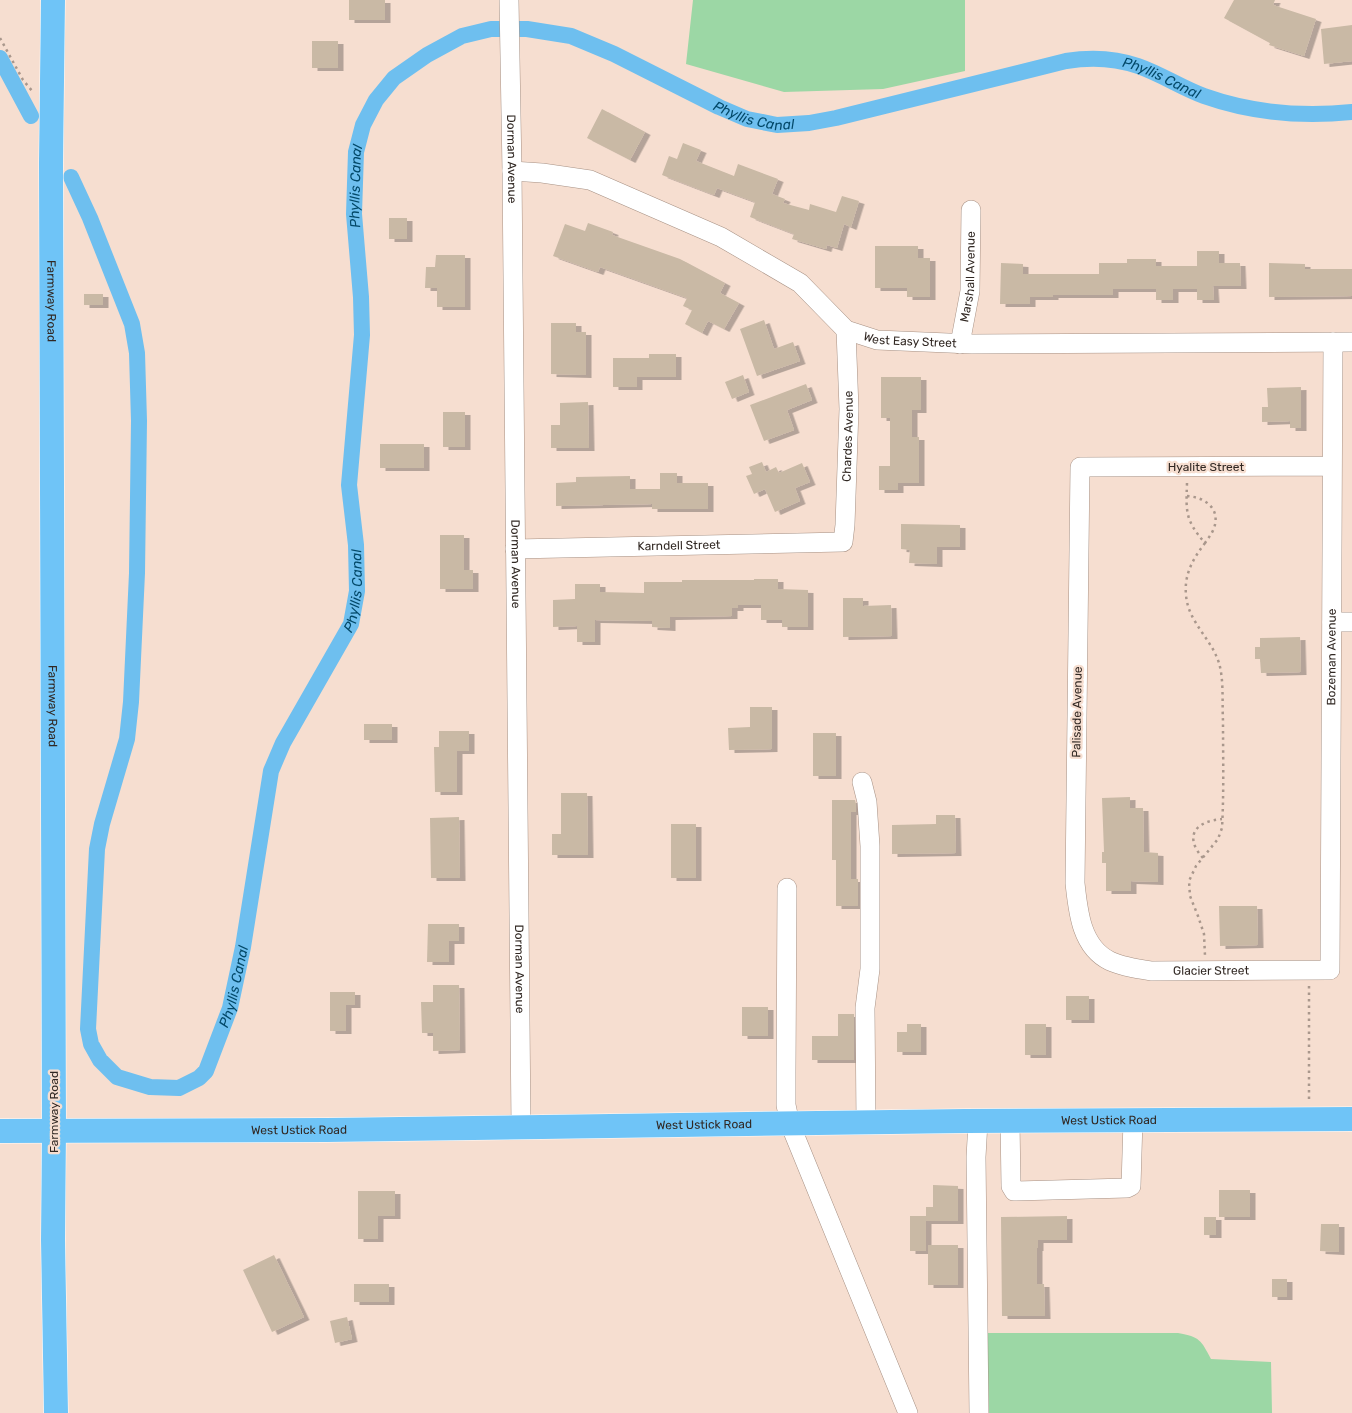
<svg xmlns="http://www.w3.org/2000/svg" width="1352" height="1413" font-family="Rubik,sans-serif">
<style>
.green{fill:#9cd7a5}
.lines{fill:none;stroke-linecap:round;stroke-linejoin:round}
.canal{stroke:#6ebfef;stroke-width:16}
.building{fill:#c9b9a5;filter:url(#shadow)}
.minor-casing{stroke:#a79184;stroke-width:20}
.major-casing{stroke:#fff;stroke-width:25}
.path{stroke:#a9978c;stroke-width:2.5;stroke-dasharray:2.5 4;stroke-linecap:butt}
.minor{stroke:#fff;stroke-width:19}
.major{stroke:#6fc4f7;stroke-width:24}
.labels{text-anchor:middle;dominant-baseline:central;stroke-width:4.5;stroke-linejoin:round;paint-order:stroke}
.street-label{font-size:12px;fill:#312823;stroke:#f6ded0}
.water-label{font-size:14px;font-style:italic;fill:#034969;stroke:#f6ded0}
</style>
<defs>
<filter id="shadow"><feDropShadow dx="5.5" dy="3" stdDeviation="0" flood-color="#0004"/></filter>
</defs>
<rect width="100%" height="100%" fill="#f6ded0"/>
<path class="green" d="M693 0H965V71L883 89 784 92 686 64Z
M982 1333H1178C1200 1337 1201 1340 1211 1359L1271 1362 1272 1413H983Z"/>
<g class="lines">
<g class="canal">
<path d="M0 58 31 116"/>
<path id="s1" d="M71 177 90 218 132 324 137 353 139 421 137 573 131 702 127 739 102 824 97 849 88 1029 91 1044 100 1060 117 1077 150 1087 179 1088 199 1078 206 1071 230 1008 243 947 271 771 283 743 351 624 357 591 356 545 349 485 362 335 361 297 354 214 356 152 363 125 376 100 394 78 427 55 462 36 491 29H527L571 36 614 54 719 107 747 119 777 125 809 123 836 118 1066 61C1090 57 1115 58 1138 66 1161 74 1182 88 1204 96 1252 113 1302 117 1352 112"/>
</g>
</g>
<path class="building" d="M349 0H385V20H349Z
M1234 0H1275L1273 5 1316 19 1304 56 1269 45 1270 43 1224 18Z
M1352 25V61L1324 64 1321 29Z
M312 41H338V68H312Z
M602 109 645 132 630 160 587 138Z
M683 143 701 150 696 161 734 176 738 164 778 179 772 194 785 199 783 203 809 210 810 204 836 212 842 196 859 201 851 227 844 224 837 248 827 245 826 249 792 239 794 234 750 217 755 202 717 188 714 195 662 175 669 156 677 159Z
M389 218H407V239H389Z
M588 223 613 232 612 235 680 259 725 283 720 293 739 303 724 329 708 321 702 333 685 324 692 310 683 306 687 298 600 267 598 272 553 256 565 224 585 231Z
M875 246H918V258H930V297H907V288H875Z
M1197 251H1219V263H1240L1241 286H1213L1214 300H1197V289H1173V300H1156V289H1113V295H1053V297H1030V304H1000L1001 263 1023 264V274H1099V263H1127V259H1156V266H1197Z
M436 255H465V307H437V288H425L426 267H435Z
M1269 263 1305 264V269H1352V296L1269 297Z
M84 294H103V305H84Z
M764 320 774 349 793 342 800 361 757 376 740 329Z
M551 323H576V332H586V375L551 374Z
M649 354H676V377H637V387H613V358H649Z
M743 375 749 392 732 399 725 382Z
M881 377H921V410H912V437H919V483H898V490H879V466H890V418H881Z
M806 384 812 400 787 410 794 430 764 441 750 405Z
M1301 387V428H1290V421L1262 422V407H1268L1267 388Z
M588 402 589 448H551V425H560V403Z
M443 412H465V447H443Z
M380 444H424V468H380Z
M762 462 766 472 776 467 779 473 802 463 810 482 795 488 800 501 775 512 765 489 754 494 746 476 752 474 749 467Z
M660 473H677V483H708V509H652V504L556 506V483L576 482V477L630 476V489H660Z
M901 524 960 525V547H937V564L909 563 910 550 901 549Z
M440 535H464V570H473V589H440Z
M754 579H778V589L808 590V627H782V620H761V605H738V608H732V616L670 617V628L652 627V621L595 620V642H577V626L553 627V600L575 599V584H600V592L644 593V582H682V580H754Z
M843 598H863V606L891 605 892 636 843 637Z
M1300 637 1301 672 1261 673 1260 659H1255V647H1260V638Z
M750 707H772V749L729 750 728 728 750 727Z
M364 724H392V740H364Z
M439 731H469V751H457V792H435L434 747H439Z
M813 733H836V776H813Z
M561 793H587L588 855H552V834H561Z
M1130 797V808H1143L1144 852 1158 853V882L1131 881V891H1106V863H1102V852H1104L1102 798Z
M832 800H855L856 804V812H851V879H858V906H836V860H832Z
M936 815H955L956 853 892 854V825L936 824Z
M459 817 460 878H431L430 818Z
M671 824H696V878H671Z
M1219 906H1257L1258 945 1220 946Z
M428 924H459V941H449V962H427Z
M433 985H459L460 1050 433 1051V1033H422L421 1002H433Z
M330 992H355V1005H346V1031H330Z
M1066 996H1089V1020H1066Z
M742 1007H768V1036H742Z
M838 1014H854V1060H812V1036H838Z
M907 1024H921V1052H897V1032H907Z
M1025 1024H1046V1055H1025Z
M933 1185 958 1186V1221H926V1207H933Z
M1219 1190H1250V1217H1219Z
M358 1191H395V1216H378V1239H358Z
M910 1216H926V1251H910Z
M1067 1216V1240H1038V1248H1037V1284H1044L1045 1316H1002L1001 1217Z
M1204 1217H1216V1235H1204Z
M1321 1224H1339V1252L1320 1251Z
M928 1245H958V1285H928Z
M274 1255 304 1317 272 1332 243 1270Z
M1272 1279H1287V1297H1272Z
M354 1284H389V1302H354Z
M347 1317 352 1339 335 1343 330 1321Z"/>
<g class="lines">
<g class="minor-casing">
<g id="minor">
<path id="s2" d="M509 0 512 171 521 1126"/>
<path id="s3" d="M512 171 542 173 590 180 721 237 800 283 846 330 877 340 972 344 1352 342"/>
<path id="s4" d="M960 344 970 291 971 210"/>
<path id="s5" d="M1332 466 1080 467 1075 883C1078 911 1081 947 1110 961 1123 967 1138 969 1152 971L1330 970 1333 342"/>
<path id="s6" d="M515 549 843 542 845 525 849 409 846 330"/>
<path d="M1332 622H1352"/>
<path d="M862 782 867 802 870 846V969L865 1008 866 1122"/>
<path d="M787 888 786 1073V1105L790 1124 908 1413"/>
<path d="M1010 1121 1011 1186 1014 1191 1127 1188 1131 1186 1133 1120"/>
<path d="M978 1122 976 1157 979 1413"/>
</g>
</g>
<g class="major-casing">
<g id="major">
<path id="s7" d="M53 0 51 163 54 1130 53 1240 56 1413"/>
<path id="s8" d="M0 1131 327 1130 965 1121 1352 1119"/>
</g>
</g>
<path class="path" d="M0 38 23 80 33 92
M1187 483C1186 512 1185 520 1205 543 1193 559 1184 574 1186 595 1188 622 1211 638 1219 663 1224 680 1222 703 1223 721 1223 756 1224 792 1222 828L1218 839 1196 866 1189 881 1190 896 1198 916 1204 934 1205 956
M1187 496C1204 497 1221 508 1214 528 1212 534 1208 538 1205 543
M1203 858C1183 836 1196 821 1222 819
M1309 986V1101"/>
<use href="#minor" class="minor"/>
<use href="#major" class="major"/>
</g>
<g class="labels">
<g class="street-label">
<text stroke="none"><textPath href="#s2" startOffset="159">Dorman Avenue</textPath></text>
<text stroke="none"><textPath href="#s4" startOffset="68">Marshall Avenue</textPath></text>
<text stroke="none"><textPath href="#s7" startOffset="301">Farmway Road</textPath></text>
<text stroke="none"><textPath href="#s3" startOffset="444">West Easy Street</textPath></text>
<text stroke="none"><textPath href="#s6" startOffset="434">Chardes Avenue</textPath></text>
<text x="1206" y="467">Hyalite Street</text>
<text stroke="none"><textPath href="#s6" startOffset="164">Karndell Street</textPath></text>
<text stroke="none"><textPath href="#s2" startOffset="564">Dorman Avenue</textPath></text>
<text stroke="none"><textPath href="#s5" startOffset="1292">Bozeman Avenue</textPath></text>
<text stroke="none"><textPath href="#s7" startOffset="706">Farmway Road</textPath></text>
<text transform="translate(1077 712) rotate(-89)">Palisade Avenue</text>
<text stroke="none"><textPath href="#s2" startOffset="969">Dorman Avenue</textPath></text>
<text stroke="none"><textPath href="#s5" startOffset="860">Glacier Street</textPath></text>
<text transform="translate(54 1112) rotate(-90)">Farmway Road</text>
<text stroke="none"><textPath href="#s8" startOffset="1109">West Ustick Road</textPath></text>
<text stroke="none"><textPath href="#s8" startOffset="704">West Ustick Road</textPath></text>
<text stroke="none"><textPath href="#s8" startOffset="299">West Ustick Road</textPath></text>
</g>
<g class="water-label">
<text stroke="none"><textPath href="#s1" startOffset="2868">Phyllis Canal</textPath></text>
<text stroke="none"><textPath href="#s1" startOffset="2448">Phyllis Canal</textPath></text>
<text stroke="none"><textPath href="#s1" startOffset="1938">Phyllis Canal</textPath></text>
<text stroke="none"><textPath href="#s1" startOffset="1532">Phyllis Canal</textPath></text>
<text stroke="none"><textPath href="#s1" startOffset="1112">Phyllis Canal</textPath></text>
</g>
</g>
</svg>
